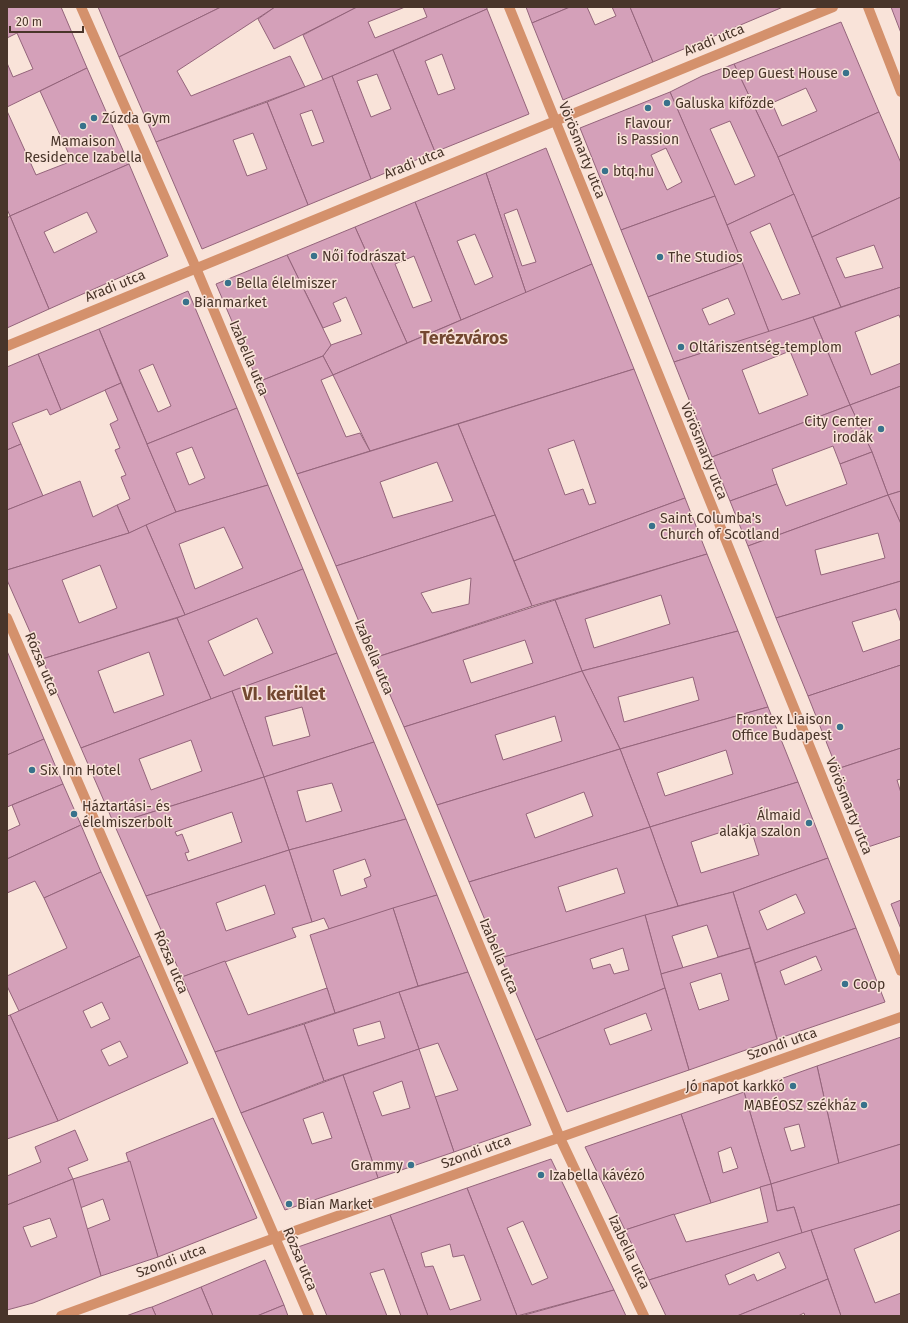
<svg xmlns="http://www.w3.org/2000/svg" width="908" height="1323" viewBox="0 0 908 1323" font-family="'Fira Sans',sans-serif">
<rect width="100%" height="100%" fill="#f9e3d9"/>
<g fill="#d4a0b9" stroke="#94647b" fill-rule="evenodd">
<path d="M7 7H61L87 68 7 107V63L13 77 33 69 17 33 7 38Z"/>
<path d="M98 7H221L119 57Z"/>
<path d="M221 7H275L177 71 191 96 290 56 305 87 156 142 119 57Z"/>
<path d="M275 7H357L274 49 258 19Z"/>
<path d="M357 7H405L368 22 375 38 427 17 423 7H487V9L323 80 303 35Z"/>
<path d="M526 7H570L532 23Z"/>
<path d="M570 7H587L595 25 616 16 612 7H630L653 62 563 100 532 23Z"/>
<path d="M630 7H783L653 62Z"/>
<path d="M891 7H901V33Z"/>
<path d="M487 9 529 114 435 152 393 50ZM442 54 455 89 438 95 425 61Z"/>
<path d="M841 22 879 112 778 157 734 64ZM806 88 817 111 782 126 772 103Z"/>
<path d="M393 50 435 152 371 179 332 76ZM377 74 391 109 371 117 357 81Z"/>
<path d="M734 64 778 157 794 194 727 225 670 92 702 76ZM730 121 755 176 735 185 710 129Z"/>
<path d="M87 68 129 164 10 216 7 209V111L36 175 72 161 40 91Z"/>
<path d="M332 76 371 179 308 205 267 102ZM312 110 324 142 312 146 300 114Z"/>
<path d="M670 92 715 196 621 230 580 128ZM666 148 682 182 667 190 651 155Z"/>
<path d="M267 102 308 205 202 249 156 142ZM253 133 267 169 247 176 233 140Z"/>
<path d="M879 112 901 163V197L812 237 778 157Z"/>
<path d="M546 148 592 264 526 293 486 173ZM517 209 536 262 522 266 504 214Z"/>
<path d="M129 164 168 256 49 309 10 216ZM87 212 97 232 54 253 44 232Z"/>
<path d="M486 173 526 293 461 320 415 202ZM475 234 493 277 475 285 457 241Z"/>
<path d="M794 194 841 307 769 332 727 225ZM770 223 800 294 782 300 750 232Z"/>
<path d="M715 196 742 262 648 297 621 230Z"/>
<path d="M901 197V287L841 307 812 237ZM874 245 883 268 845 278 836 258Z"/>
<path d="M415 202 461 320 407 343 355 227ZM414 256 432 301 413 308 395 264Z"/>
<path d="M10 216 49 309 7 328V218Z"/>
<path d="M355 227 407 343 333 375 323 356 331 345 362 334 346 297 333 303 341 321 323 328 287 255Z"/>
<path d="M287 255 331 345 323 356 258 382 216 284Z"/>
<path d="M742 262 769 332 674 362 648 297ZM728 298 735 314 709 325 702 309Z"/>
<path d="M592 264 634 369 370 451 333 375Z"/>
<path d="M901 287V320L899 315 855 332 871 375 901 363V386L850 405 813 317Z"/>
<path d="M188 291 237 408 147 444 99 329ZM153 364 171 406 158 412 139 370Z"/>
<path d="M813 317 850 405 712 457 674 362ZM790 351 808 395 759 414 742 370Z"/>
<path d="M99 329 121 383 61 410 38 354Z"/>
<path d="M38 354 61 410 50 415 47 409 12 423 21 444 7 450V367Z"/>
<path d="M323 356 333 375 321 380 346 437 360 433 370 451 297 474 258 382Z"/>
<path d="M634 369 685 498 514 561 458 424ZM574 440 596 503 589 505 583 489 565 495 548 449Z"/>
<path d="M121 383 176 512 129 533 117 505 130 499 121 477 126 475 115 450 120 448 110 424 118 420 105 390Z"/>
<path d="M901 386V491L888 495 872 452 850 405Z"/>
<path d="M850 405 872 452 840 464 833 446 772 469 777 484 730 501 712 457Z"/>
<path d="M237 408 268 485 176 512 147 444ZM192 447 205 478 189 485 176 453Z"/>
<path d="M458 424 495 515 336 566 297 474ZM437 462 453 501 393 518 380 482Z"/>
<path d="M21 444 43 496 7 510V450Z"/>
<path d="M872 452 888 495 748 546 730 501 777 484 786 506 847 484 840 464Z"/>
<path d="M80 481 93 517 117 505 129 533 7 570V510Z"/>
<path d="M268 485 303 569 185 615 146 525 176 512ZM224 527 243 568 195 589 179 544Z"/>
<path d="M901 491V524L888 495Z"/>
<path d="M888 495 901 524V581L776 618 748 546ZM878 533 885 558 821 575 815 550Z"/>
<path d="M685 498 707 554 532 606 514 561Z"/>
<path d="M495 515 532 606 374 658 336 566ZM471 578 469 604 432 613 421 593Z"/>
<path d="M146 525 185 615 42 659 7 580V570L129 533ZM100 565 117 608 79 623 62 580Z"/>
<path d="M707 554 738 631 582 671 555 600ZM661 595 670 624 594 648 585 619Z"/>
<path d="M303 569 337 653 211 699 177 618ZM257 618 273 653 224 676 208 641Z"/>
<path d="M901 581V623L896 609 852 622 863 652 901 639V665L808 696 776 618Z"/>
<path d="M555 600 582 671 404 727 374 658ZM525 640 533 663 471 683 463 660Z"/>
<path d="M177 618 211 699 81 748 42 659ZM149 652 164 695 114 713 98 671Z"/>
<path d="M738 631 768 707 620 749 582 671ZM693 677 699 700 624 722 618 697Z"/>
<path d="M7 651 44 739 7 755Z"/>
<path d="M337 653 374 742 264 777 232 691ZM302 707 310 736 273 746 265 717Z"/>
<path d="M901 665V748L837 769 808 696Z"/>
<path d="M582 671 620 749 437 805 404 727ZM555 716 562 741 503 760 495 735Z"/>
<path d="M232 691 264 777 114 824 81 748ZM191 740 202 771 151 790 139 759Z"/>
<path d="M768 707 798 782 650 827 620 749ZM726 750 733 774 665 796 657 773Z"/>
<path d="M44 739 63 784 7 807V755Z"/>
<path d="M374 742 406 819 289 850 264 777ZM332 783 342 811 306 822 297 791Z"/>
<path d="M901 748V779L897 780 901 793V836L868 847 837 769Z"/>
<path d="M620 749 650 827 469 882 437 805ZM584 792 593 816 535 838 526 814Z"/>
<path d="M264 777 289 850 146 896 114 824ZM232 812 242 842 188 861 185 853 189 852 182 834 177 836 175 832Z"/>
<path d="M798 782 828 858 733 892 678 906 650 827ZM749 823 759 855 701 873 691 842Z"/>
<path d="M63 784 81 825 7 859V831L20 825 12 805Z"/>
<path d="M406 819 437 895 329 929 324 918 312 922 289 850ZM365 859 371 876 364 879 367 887 341 896 333 870Z"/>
<path d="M81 825 101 872 44 898 35 881 7 893V859Z"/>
<path d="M650 827 678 906 501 958 469 882ZM617 868 625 893 566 912 558 887Z"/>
<path d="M289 850 312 922 292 928 296 937 182 977 146 896ZM265 885 275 914 226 931 216 903Z"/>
<path d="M828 858 856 928 755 963 733 892ZM796 894 805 913 767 930 759 911Z"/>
<path d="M101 872 140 956 19 1011 7 986V976L67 948 44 898Z"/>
<path d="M733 892 750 948 718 957 707 925 672 936 683 968 661 974 645 915Z"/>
<path d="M437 895 468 972 418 986 393 908Z"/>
<path d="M901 900V929L891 904Z"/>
<path d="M393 908 418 986 335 1013 310 935Z"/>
<path d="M645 915 665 988 536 1040 501 958ZM623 948 629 970 614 974 610 964 593 969 590 959Z"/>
<path d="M856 928 885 1002 777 1039 755 963ZM816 956 822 970 785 985 780 971Z"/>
<path d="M750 948 777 1039 689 1070 661 974ZM721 973 729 1000 699 1010 690 983Z"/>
<path d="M140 956 188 1063 58 1121 10 1015ZM102 1002 110 1019 91 1028 83 1011ZM120 1041 128 1057 109 1066 101 1050Z"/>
<path d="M225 961 248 1015 327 988 335 1013 215 1052 182 977Z"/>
<path d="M468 972 531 1125 454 1152 435 1097 458 1090 438 1043 419 1049 399 992Z"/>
<path d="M665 988 689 1070 567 1112 536 1040ZM646 1013 652 1030 610 1045 604 1029Z"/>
<path d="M399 992 419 1049 324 1081 304 1024ZM380 1021 385 1038 358 1046 353 1029Z"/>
<path d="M10 1015 58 1121 7 1139V1016Z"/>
<path d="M304 1024 324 1081 241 1113 215 1052Z"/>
<path d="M901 1037V1144L839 1164 817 1066Z"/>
<path d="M419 1049 454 1152 378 1178 343 1075ZM402 1081 410 1108 382 1116 373 1092Z"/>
<path d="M817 1066 839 1164 771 1184 744 1092ZM799 1124 805 1147 791 1151 784 1128Z"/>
<path d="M343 1075 378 1178 285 1210 241 1113ZM323 1112 332 1138 312 1144 303 1119Z"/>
<path d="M744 1092 771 1184 711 1203 681 1114ZM731 1147 738 1168 723 1173 718 1152Z"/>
<path d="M681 1114 711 1203 625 1230 585 1147Z"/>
<path d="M213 1118 257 1218 158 1257 126 1153Z"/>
<path d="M75 1130 88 1160 68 1168 73 1179 7 1205V1176L41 1162 35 1147Z"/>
<path d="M901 1144V1204L802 1233 794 1207 777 1211 771 1184Z"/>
<path d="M551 1159 614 1290 517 1316 467 1188ZM523 1221 548 1278 532 1285 507 1228Z"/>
<path d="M130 1161 158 1257 101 1276 87 1229 110 1220 103 1199 80 1208 73 1179Z"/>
<path d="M73 1179 101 1276 33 1303 7 1310V1205ZM50 1218 57 1237 31 1247 23 1227Z"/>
<path d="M771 1184 777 1211 794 1207 802 1233 649 1280 625 1230 674 1214 686 1242 768 1222 760 1187Z"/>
<path d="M467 1188 517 1316H428L390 1215ZM450 1244 453 1257 464 1255 481 1300 450 1310 433 1266 425 1267 421 1253Z"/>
<path d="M901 1204V1230L854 1249 875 1303 901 1293V1316H841L811 1230Z"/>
<path d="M390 1215 428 1316H401L384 1269 370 1273 387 1316H327L298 1247Z"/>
<path d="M811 1230 828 1279 737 1316H666L649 1280ZM779 1252 786 1268 757 1281 754 1274 729 1285 725 1275Z"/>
<path d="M265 1260 284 1305 257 1316H213L201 1287Z"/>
<path d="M828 1279 841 1316H805L804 1313 798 1316H737Z"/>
<path d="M201 1287 213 1316H156L152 1307Z"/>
<path d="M614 1290 626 1316H521Z"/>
<path d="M284 1305 288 1316H257Z"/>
<path d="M152 1307 156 1316H126L148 1308Z"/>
</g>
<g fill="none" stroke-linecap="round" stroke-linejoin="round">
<g stroke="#d4916c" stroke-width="10">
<path d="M509 7 901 971"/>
<path d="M868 7 901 92"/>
<path d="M7 346 833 7"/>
<path d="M7 618 309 1316"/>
<path d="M61 1316 275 1238 901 1017"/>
</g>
<path stroke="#d4916c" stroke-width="10" d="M81 7 196 268 560 1138 644 1316"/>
</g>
<g fill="#38728b" stroke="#f9e3d9" stroke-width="1.5">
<circle cx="846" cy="73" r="4"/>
<circle cx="667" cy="103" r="4"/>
<circle cx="648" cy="108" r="4"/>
<circle cx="94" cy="118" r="4"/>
<circle cx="83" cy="126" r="4"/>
<circle cx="605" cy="171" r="4"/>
<circle cx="314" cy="256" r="4"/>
<circle cx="660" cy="257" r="4"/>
<circle cx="228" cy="283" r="4"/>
<circle cx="186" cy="302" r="4"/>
<circle cx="681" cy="347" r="4"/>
<circle cx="881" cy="429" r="4"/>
<circle cx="652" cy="526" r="4"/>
<circle cx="840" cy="727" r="4"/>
<circle cx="32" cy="770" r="4"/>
<circle cx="74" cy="814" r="4"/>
<circle cx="809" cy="823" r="4"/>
<circle cx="845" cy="984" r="4"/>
<circle cx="793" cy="1086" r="4"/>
<circle cx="864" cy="1105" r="4"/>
<circle cx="411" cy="1165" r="4"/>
<circle cx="541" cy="1175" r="4"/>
<circle cx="289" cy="1204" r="4"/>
</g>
<g text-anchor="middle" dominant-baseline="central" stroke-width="3" stroke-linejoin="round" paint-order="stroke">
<g font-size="14" fill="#49352a" stroke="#f9e3d9">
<text transform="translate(714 40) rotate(-22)">Aradi utca</text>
<text transform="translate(582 150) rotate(68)">Vörösmarty utca</text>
<text transform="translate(414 163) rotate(-22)">Aradi utca</text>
<text transform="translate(115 286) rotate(-22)">Aradi utca</text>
<text transform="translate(249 358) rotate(67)">Izabella utca</text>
<text transform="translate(704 451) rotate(68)">Vörösmarty utca</text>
<text transform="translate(374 657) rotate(67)">Izabella utca</text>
<text transform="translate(42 664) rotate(67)">Rózsa utca</text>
<text transform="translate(849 806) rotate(68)">Vörösmarty utca</text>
<text transform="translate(499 956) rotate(67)">Izabella utca</text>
<text transform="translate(171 962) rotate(67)">Rózsa utca</text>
<text transform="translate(782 1044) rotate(-19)">Szondi utca</text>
<text transform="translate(476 1152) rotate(-20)">Szondi utca</text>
<text transform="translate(629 1252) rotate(65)">Izabella utca</text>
<text transform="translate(300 1259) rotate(67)">Rózsa utca</text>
<text transform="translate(171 1261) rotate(-20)">Szondi utca</text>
</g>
<g font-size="14" fill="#49352a" stroke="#f9e3d9" text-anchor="start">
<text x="838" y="73" text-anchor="end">Deep Guest House</text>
<text x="675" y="103">Galuska kifőzde</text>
<text x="102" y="118">Zúzda Gym</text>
<text x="648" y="123" text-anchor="middle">Flavour<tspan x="648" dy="16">is Passion</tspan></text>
<text x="83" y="141" text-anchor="middle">Mamaison<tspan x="83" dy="16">Residence Izabella</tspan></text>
<text x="613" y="171">btq.hu</text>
<text x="322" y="256">Női fodrászat</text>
<text x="668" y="257">The Studios</text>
<text x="236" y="283">Bella élelmiszer</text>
<text x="194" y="302">Bianmarket</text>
<text x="689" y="347">Oltáriszentség-templom</text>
<text x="873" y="421" text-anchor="end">City Center<tspan x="873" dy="16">irodák</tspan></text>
<text x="660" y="518">Saint Columba's<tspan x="660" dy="16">Church of Scotland</tspan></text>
<text x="832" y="719" text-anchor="end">Frontex Liaison<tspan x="832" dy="16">Office Budapest</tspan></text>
<text x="40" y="770">Six Inn Hotel</text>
<text x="82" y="806">Háztartási- és<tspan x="82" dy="16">élelmiszerbolt</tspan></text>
<text x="801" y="815" text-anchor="end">Álmaid<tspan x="801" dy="16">alakja szalon</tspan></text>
<text x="853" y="984">Coop</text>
<text x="785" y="1086" text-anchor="end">Jó napot karkkó</text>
<text x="856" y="1105" text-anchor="end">MABÉOSZ székház</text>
<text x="403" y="1165" text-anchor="end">Grammy</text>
<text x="549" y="1175">Izabella kávézó</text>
<text x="297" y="1204">Bian Market</text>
</g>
<g font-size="18" font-weight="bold" fill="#734831" stroke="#f9e3d9">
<text x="464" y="338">Terézváros</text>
<text x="284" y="694">VI. kerület</text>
</g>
</g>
<rect width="908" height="1323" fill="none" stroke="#49352a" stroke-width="16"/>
<path d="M10 26v6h73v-6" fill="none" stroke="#49352a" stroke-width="2"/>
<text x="16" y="26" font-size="12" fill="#49352a" stroke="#f9e3d9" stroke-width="3" paint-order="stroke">20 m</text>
</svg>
